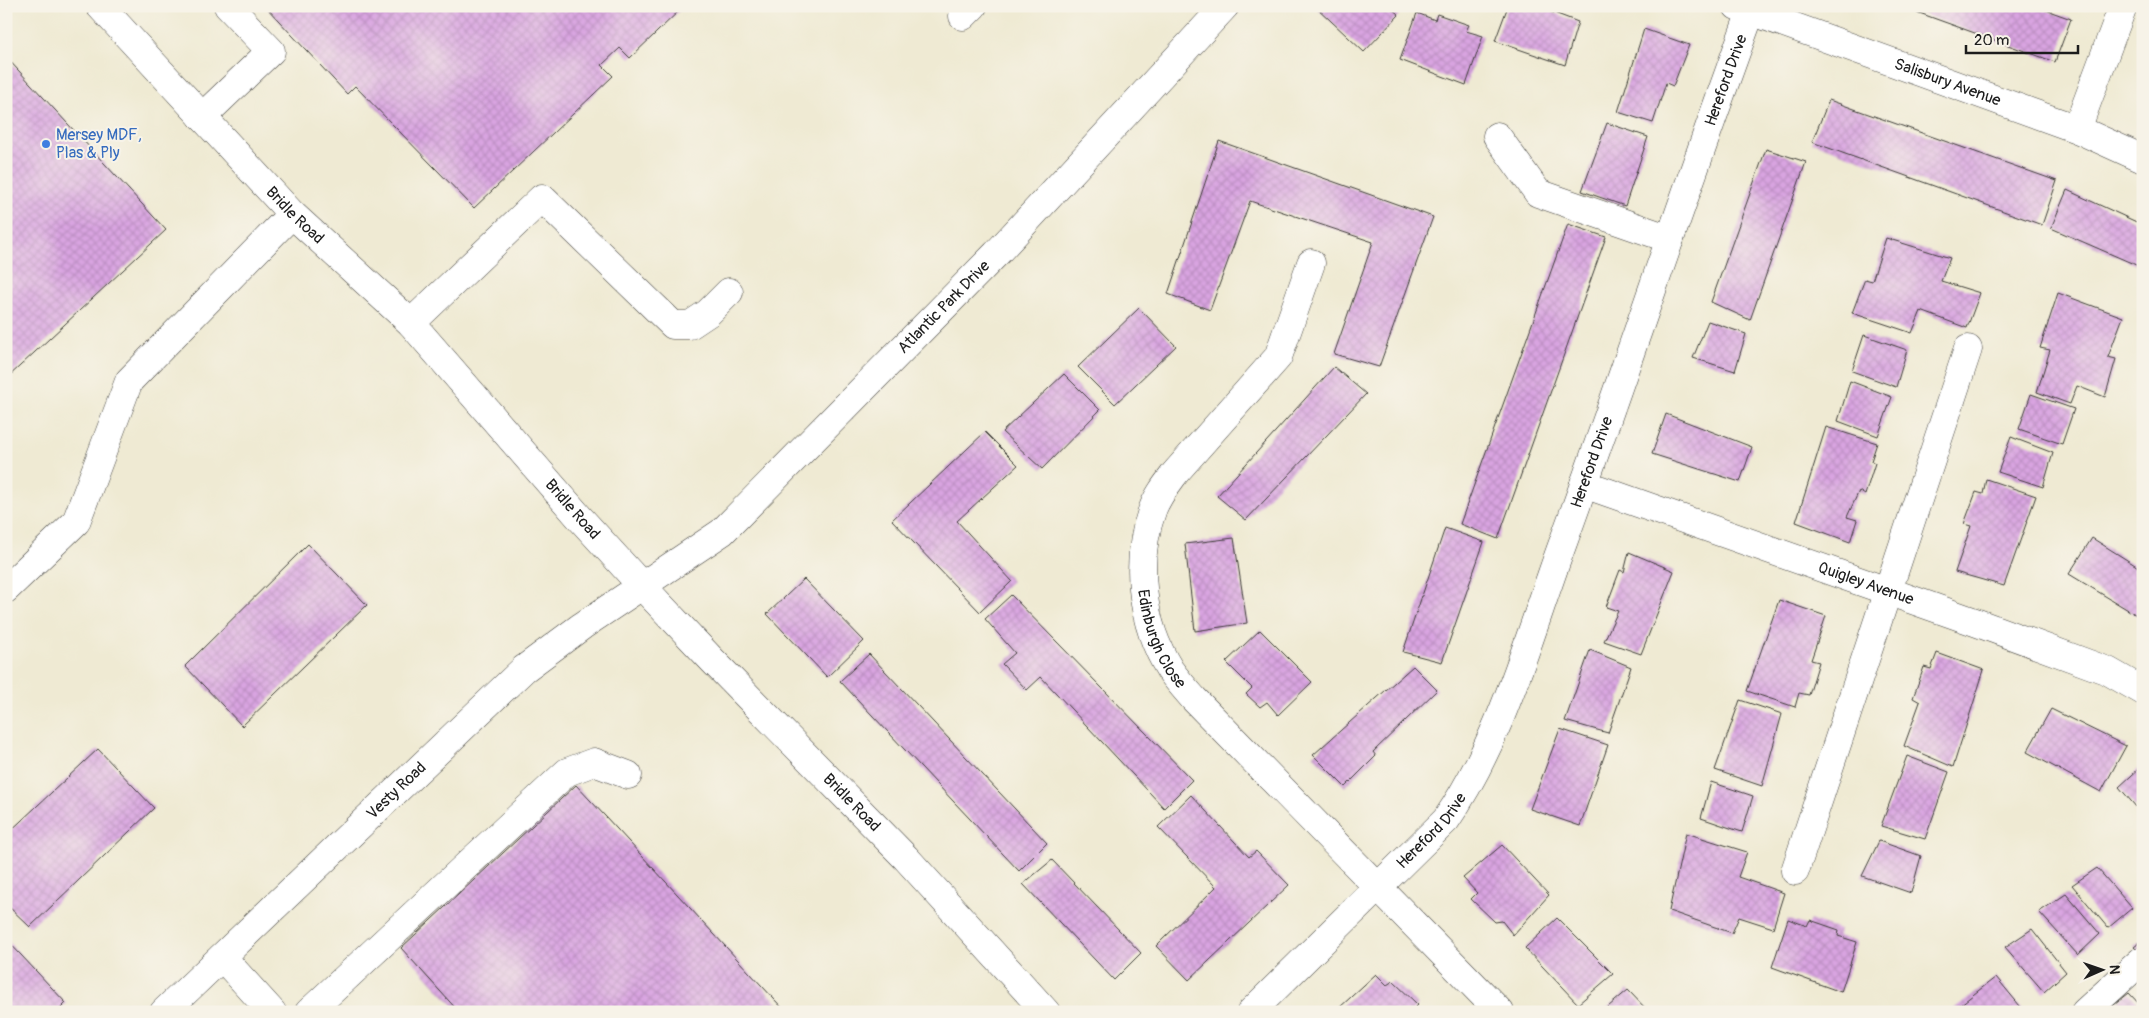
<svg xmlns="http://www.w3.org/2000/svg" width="2149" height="1018" viewBox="0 0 2149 1018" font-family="Pangolin,sans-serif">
<defs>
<pattern id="building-cross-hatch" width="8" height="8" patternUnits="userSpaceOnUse" patternTransform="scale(1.25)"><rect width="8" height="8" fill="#d9a4e1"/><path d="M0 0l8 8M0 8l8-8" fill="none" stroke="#ba8dc0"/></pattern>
</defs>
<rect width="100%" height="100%" fill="#f7f3e8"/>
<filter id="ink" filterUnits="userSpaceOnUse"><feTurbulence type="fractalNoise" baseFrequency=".02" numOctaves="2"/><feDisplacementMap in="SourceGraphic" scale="10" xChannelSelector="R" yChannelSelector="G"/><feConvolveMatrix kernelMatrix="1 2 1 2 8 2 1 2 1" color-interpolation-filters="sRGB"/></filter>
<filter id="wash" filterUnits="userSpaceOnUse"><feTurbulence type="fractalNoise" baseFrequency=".0096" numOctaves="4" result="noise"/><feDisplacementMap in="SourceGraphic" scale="20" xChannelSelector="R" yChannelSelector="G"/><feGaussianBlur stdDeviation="1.12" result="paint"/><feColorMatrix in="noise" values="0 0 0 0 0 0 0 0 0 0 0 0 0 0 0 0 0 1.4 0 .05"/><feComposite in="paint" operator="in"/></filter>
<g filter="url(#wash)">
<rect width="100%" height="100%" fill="#efead3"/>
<g id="blocks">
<g fill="url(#building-cross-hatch)">
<path d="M265 6H684L630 58 620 48 602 65 613 76 474 208 355 86 347 94Z"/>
<path d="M1315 6H1389L1399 15 1364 52Z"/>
<path d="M1508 6H1536L1578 22 1565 65 1495 41Z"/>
<path d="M1900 6H2035L2071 19 2055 62Z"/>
<path d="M1417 13 1435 20 1437 14 1469 25 1466 31 1483 36 1466 85 1400 60Z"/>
<path d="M1644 29 1689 45 1673 86 1666 83 1653 123 1618 112Z"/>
<path d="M6 57 166 230 6 379Z"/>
<path d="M1829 100 2057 181 2042 225 1812 142Z"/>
<path d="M1607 123 1648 137 1625 206 1582 191Z"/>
<path d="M1219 141 1433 217 1379 367 1334 354 1373 242 1250 201 1210 310 1168 294Z"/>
<path d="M1766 149 1806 162 1750 320 1711 302Z"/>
<path d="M2067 190 2143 225V268L2051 228Z"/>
<path d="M1568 224 1606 237 1498 539 1460 524Z"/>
<path d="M1886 238 1950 258 1941 281 1980 293 1967 328 1921 311 1912 333 1852 313 1865 279 1872 281Z"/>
<path d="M2058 293 2123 317 2108 357 2116 359 2105 397 2077 386 2070 404 2037 392 2050 350 2040 348Z"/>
<path d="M1139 308 1176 346 1115 404 1078 367Z"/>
<path d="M1708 321 1746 334 1735 371 1693 358Z"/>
<path d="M1864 335 1907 350 1896 387 1852 371Z"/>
<path d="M1334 367 1366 394 1246 520 1217 496Z"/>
<path d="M1064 374 1100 410 1042 469 1002 432Z"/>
<path d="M1850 381 1892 397 1878 436 1838 421Z"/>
<path d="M2031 394 2074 409 2062 444 2019 429Z"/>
<path d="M1666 414 1752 447 1740 482 1652 454Z"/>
<path d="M1826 427 1877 443 1871 461 1875 463 1865 495 1859 491 1847 517 1857 520 1850 542 1796 522Z"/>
<path d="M985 432 1018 465 957 521 1012 581 980 612 892 520Z"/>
<path d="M2011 437 2053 453 2043 487 1998 472Z"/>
<path d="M1986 479 2036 496 2004 586 1955 572 1971 526 1964 524 1976 492 1983 494Z"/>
<path d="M1445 528 1484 542 1442 662 1403 652Z"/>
<path d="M1234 538 1247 623 1195 631 1185 544Z"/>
<path d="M2092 538 2143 570V619L2069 574Z"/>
<path d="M308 544 367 605 242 726 185 666Z"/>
<path d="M1629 552 1674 571 1641 654 1604 641 1618 611 1606 607 1620 570 1624 572Z"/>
<path d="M804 579 864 641 827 677 767 614Z"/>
<path d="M1011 595 1192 780 1164 808 1041 677 1027 690 1002 664 1015 653 985 619Z"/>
<path d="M1779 600 1826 616 1811 660 1819 662 1809 695 1799 693 1795 707 1747 691Z"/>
<path d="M1260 630 1312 682 1278 715 1267 702 1260 707 1246 694 1252 688 1226 662Z"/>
<path d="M1590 650 1631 667 1608 733 1565 721Z"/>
<path d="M1937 653 1984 670 1953 767 1904 746 1920 702 1913 698 1924 667 1931 669Z"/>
<path d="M869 654 1047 843 1019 871 840 681Z"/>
<path d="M1413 666 1437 690 1373 752 1376 756 1345 787 1313 755Z"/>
<path d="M1740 700 1782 714 1762 786 1715 770Z"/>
<path d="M2051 709 2126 746 2101 792 2027 752Z"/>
<path d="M1560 729 1608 745 1580 826 1530 809Z"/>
<path d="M98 749 154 808 30 927 6 904V835Z"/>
<path d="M1907 756 1949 772 1925 839 1881 826Z"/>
<path d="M2143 765V815L2119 787Z"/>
<path d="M1711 782 1753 796 1742 832 1701 818Z"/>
<path d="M576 785 605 816 786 1012H459L401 948Z"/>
<path d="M1191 795 1249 857 1256 851 1289 885 1189 980 1156 946 1216 887 1158 827Z"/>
<path d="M1686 833 1747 852 1738 877 1784 893 1773 928 1739 917 1732 933 1669 911Z"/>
<path d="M1879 841 1921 856 1911 893 1862 876Z"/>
<path d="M1502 845 1549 895 1513 935 1502 921 1495 922 1471 899 1477 893 1463 878Z"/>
<path d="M1052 860 1141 953 1114 980 1023 884Z"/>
<path d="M2097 868 2132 908 2108 928 2072 885Z"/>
<path d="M2066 894 2100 934 2078 955 2039 912Z"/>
<path d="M1557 918 1613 974 1578 1004 1525 948Z"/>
<path d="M1788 919 1807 926 1810 920 1839 930 1838 936 1857 942 1841 992 1772 967Z"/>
<path d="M2032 929 2066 972 2044 992 2005 947Z"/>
<path d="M6 939 66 1003 57 1012H6Z"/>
<path d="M2143 939V956L2134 946Z"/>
<path d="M1376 974 1387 985 1393 981 1418 1005 1411 1012H1342L1339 1008Z"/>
<path d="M1996 977 2025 1012H1951Z"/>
<path d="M1628 990 1649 1012H1602Z"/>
<path d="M2129 993 2143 1008V1012H2105Z"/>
</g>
</g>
</g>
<g filter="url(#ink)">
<use href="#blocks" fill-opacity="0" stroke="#3c3b37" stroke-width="1"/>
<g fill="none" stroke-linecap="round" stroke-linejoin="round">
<g stroke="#3c3b37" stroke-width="29">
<g id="minor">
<path id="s1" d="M100 6 292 214 411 323 579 517 642 586 713 661 906 858 1046 1012"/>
<path id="s2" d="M1737 6 2077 129 2143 159"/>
<path d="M963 16 973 6"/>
<path d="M202 117 271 51 228 6"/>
<path d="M2077 129 2123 6"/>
<path d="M1497 136 1538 193 1670 239"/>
<path id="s3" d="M1311 263 1278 357 1176 472C1167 484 1157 496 1152 511 1134 562 1141 624 1170 670 1177 680 1186 690 1194 699L1500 1012"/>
<path d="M411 323 542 198 673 325H690L708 313 729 292"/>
<path id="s4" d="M1584 484 1975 622 2108 671 2143 691"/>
<path d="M6 589 76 522 129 381 292 214"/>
<path d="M1795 871 1968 349"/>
<path d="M222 957 272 1012"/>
<path id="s5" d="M164 1012 524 669 582 626 722 532 996 254 1225 6"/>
<path d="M309 1012 567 772 594 762 628 775"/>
<path id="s6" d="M1251 1012 1446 820C1501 740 1527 642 1560 551 1626 370 1686 187 1753 6"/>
<path d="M2085 1012 2141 961"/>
</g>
</g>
<use href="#minor" stroke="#fff" stroke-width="28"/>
</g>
</g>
<circle fill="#3f7fe0" stroke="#f7f3e8" stroke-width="2" cx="46" cy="144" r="5"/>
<g text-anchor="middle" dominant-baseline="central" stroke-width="4" stroke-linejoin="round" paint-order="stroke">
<g font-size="16" fill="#1c1c1c" stroke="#f7f3e8">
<text stroke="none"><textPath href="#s6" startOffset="1066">Hereford Drive</textPath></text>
<text stroke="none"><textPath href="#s2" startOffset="224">Salisbury Avenue</textPath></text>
<text stroke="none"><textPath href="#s1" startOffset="286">Bridle Road</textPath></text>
<text stroke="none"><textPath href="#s5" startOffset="1054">Atlantic Park Drive</textPath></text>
<text stroke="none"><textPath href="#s6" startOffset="661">Hereford Drive</textPath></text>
<text stroke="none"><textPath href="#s1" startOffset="691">Bridle Road</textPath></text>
<text stroke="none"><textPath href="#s4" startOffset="299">Quigley Avenue</textPath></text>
<text stroke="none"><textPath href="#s3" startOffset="432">Edinburgh Close</textPath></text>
<text stroke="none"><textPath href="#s5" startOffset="321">Vesty Road</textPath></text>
<text stroke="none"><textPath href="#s1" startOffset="1096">Bridle Road</textPath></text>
<text stroke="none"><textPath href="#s6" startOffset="256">Hereford Drive</textPath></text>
</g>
<g font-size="16" fill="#366cbe" stroke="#f7f3e8" text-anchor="start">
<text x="56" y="135">Mersey MDF,<tspan x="56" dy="18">Plas &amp; Ply</tspan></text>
</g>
</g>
<rect width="2149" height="1018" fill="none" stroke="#f7f3e8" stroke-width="25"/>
<g transform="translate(2102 970) rotate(88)" stroke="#f7f3e8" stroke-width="4" paint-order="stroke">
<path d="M0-4L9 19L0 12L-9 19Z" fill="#1c1c1c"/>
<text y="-8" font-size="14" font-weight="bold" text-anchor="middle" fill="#1c1c1c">N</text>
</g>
<path d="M1966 45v8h112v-8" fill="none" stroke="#1c1c1c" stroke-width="2.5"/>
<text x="1974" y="45" font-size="15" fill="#1c1c1c" stroke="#f7f3e8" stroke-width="4" paint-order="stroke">20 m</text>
</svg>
